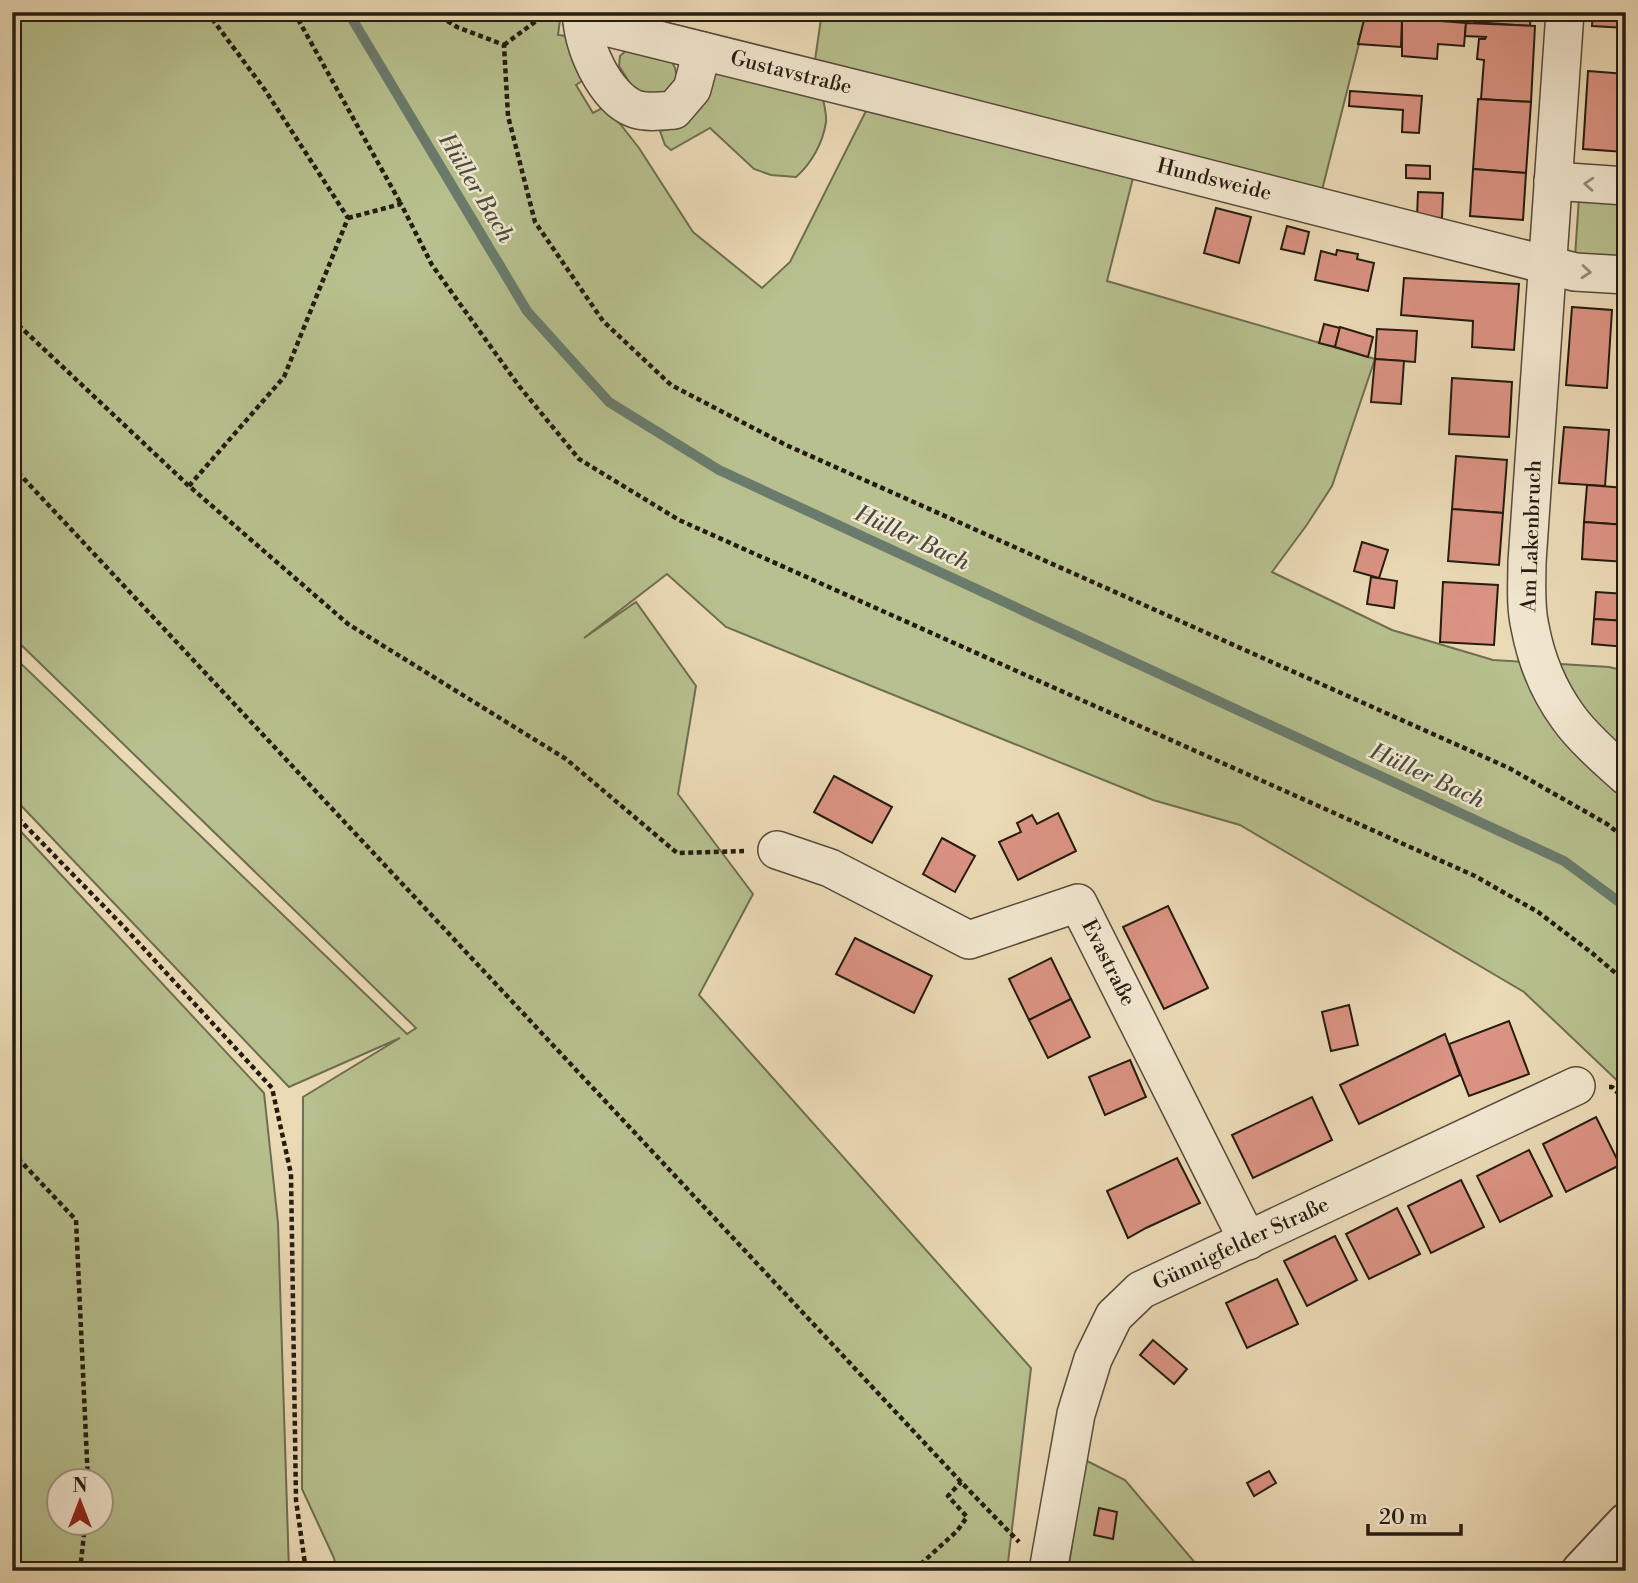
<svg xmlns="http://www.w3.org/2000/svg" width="1638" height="1583" viewBox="0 0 1638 1583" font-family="'Libre Bodoni',serif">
<rect width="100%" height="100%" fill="#ebdab6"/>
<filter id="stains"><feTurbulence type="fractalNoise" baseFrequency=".00286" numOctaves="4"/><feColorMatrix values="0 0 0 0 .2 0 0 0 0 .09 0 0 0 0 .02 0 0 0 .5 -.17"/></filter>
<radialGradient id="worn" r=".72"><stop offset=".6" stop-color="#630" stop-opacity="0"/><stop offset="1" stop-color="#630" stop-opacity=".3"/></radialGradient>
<g fill="#b7c08e" stroke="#6e6e50" stroke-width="2" fill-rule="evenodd">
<path d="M12 12H561L558 35 566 36 569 46 588 77 576 85 593 113 606 106 639 148 693 232 762 288 790 262 869 105 1134 174 1107 281 1375 359 1332 486 1306 526 1272 572 1392 630 1493 660 1609 667 1626 671V1089L1524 992 1240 825 1153 800 726 627 667 574 584 638 636 602 696 686 678 794 753 894 699 995 1031 1368 1007 1571H337L334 1558 302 1489 303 1097 400 1038 289 1087 12 796V655L407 1034 416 1028 12 636Z"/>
<path d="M611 12H625L815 60 822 12H1367L1321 194Z"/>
<path d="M629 48C652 53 680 51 676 83L667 96 635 91 619 66 620 56Z"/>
<path d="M717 72 822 93C823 102 827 113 826 122 823 143 811 164 796 177L771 175 754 169 710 128 671 150 665 145 660 131C681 128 696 117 704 97 708 88 710 79 717 72Z"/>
<path d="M1579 197 1626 201V262L1575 257Z"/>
<path d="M12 822 264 1093 278 1223 289 1571H12ZM60 1482H102V1524H60Z"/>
<path d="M1085 1460 1125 1480 1202 1571H1068Z"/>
</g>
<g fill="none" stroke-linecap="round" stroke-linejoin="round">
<path stroke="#6a7b6d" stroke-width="10" d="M348 12 527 311 609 402 719 470 1564 861 1626 907"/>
</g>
<g fill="#db9383" stroke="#251c11" stroke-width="2">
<path d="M1475 12H1531L1530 26 1474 22Z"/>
<path d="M1593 12H1626V28L1592 26Z"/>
<path d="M1365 16 1402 18 1401 47 1358 44Z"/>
<path d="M1402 18 1466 23 1464 46 1438 44 1437 59 1402 56Z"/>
<path d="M1466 23 1535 26 1531 102 1481 99 1484 60 1477 59 1479 39H1485L1486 37 1465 36Z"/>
<path d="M1588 71 1626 74V127L1624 152 1583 149Z"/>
<path d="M1350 91 1422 96 1419 133 1402 132 1403 110 1349 106Z"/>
<path d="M1478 99 1531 102 1526 173 1473 169Z"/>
<path d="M1406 165 1430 166V179L1406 178Z"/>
<path d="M1473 169 1526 173 1523 220 1470 216Z"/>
<path d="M1418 192 1443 193 1442 218 1417 217Z"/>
<path d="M1216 208 1251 217 1239 263 1204 253Z"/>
<path d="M1287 226 1309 232 1304 254 1281 249Z"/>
<path d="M1337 250 1358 254 1357 259 1374 263 1368 291 1315 280 1321 251 1336 255Z"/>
<path d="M1404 278 1519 284 1514 350 1472 347 1473 321 1401 315Z"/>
<path d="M1572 307 1612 310 1607 388 1566 385Z"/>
<path d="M1324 324 1340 328 1335 347 1319 343Z"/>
<path d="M1340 327 1373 337 1368 357 1335 347Z"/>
<path d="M1377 329 1417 331 1415 362 1375 359Z"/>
<path d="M1375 359 1404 361 1401 404 1371 402Z"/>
<path d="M1452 378 1512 382 1509 437 1449 434Z"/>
<path d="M1564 427 1609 430 1605 486 1559 483Z"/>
<path d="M1456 456 1507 460 1503 513 1452 509Z"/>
<path d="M1587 485 1626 488V525L1584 522Z"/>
<path d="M1452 509 1503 513 1499 565 1448 561Z"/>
<path d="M1584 522 1626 525V562L1582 559Z"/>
<path d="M1362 542 1388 550 1379 578 1354 571Z"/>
<path d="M1371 577 1397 581 1394 608 1367 604Z"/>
<path d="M1443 582 1498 585 1494 645 1440 642Z"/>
<path d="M1596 592 1626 594V621L1594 619Z"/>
<path d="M1594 619 1626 621V647L1592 644Z"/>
<path d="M834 776 892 807 872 843 814 812Z"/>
<path d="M1058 813 1076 851 1018 880 999 842 1021 832 1017 823 1032 815 1037 824Z"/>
<path d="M942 838 975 856 955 892 923 874Z"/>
<path d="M1168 906 1208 988 1164 1009 1123 927Z"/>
<path d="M855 938 932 976 914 1013 836 974Z"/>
<path d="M1051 958 1071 999 1029 1020 1009 979Z"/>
<path d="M1071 999 1090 1037 1048 1058 1029 1020Z"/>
<path d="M1349 1005 1358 1045 1331 1051 1322 1012Z"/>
<path d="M1509 1021 1529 1074 1469 1096 1449 1044Z"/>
<path d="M1445 1034 1460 1075 1359 1124 1340 1085Z"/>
<path d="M1130 1060 1146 1097 1105 1115 1089 1077Z"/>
<path d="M1312 1097 1332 1140 1253 1178 1232 1135Z"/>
<path d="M1596 1117 1620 1165 1566 1192 1543 1144Z"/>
<path d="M1529 1150 1552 1196 1500 1222 1477 1176Z"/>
<path d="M1177 1158 1200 1203 1146 1228 1128 1238 1107 1191Z"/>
<path d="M1461 1180 1484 1227 1431 1253 1408 1206Z"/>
<path d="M1397 1208 1420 1254 1369 1279 1346 1234Z"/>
<path d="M1335 1236 1357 1280 1307 1306 1284 1261Z"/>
<path d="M1277 1279 1298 1324 1247 1348 1226 1303Z"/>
<path d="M1153 1340 1187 1369 1174 1384 1140 1355Z"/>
<path d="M1269 1471 1276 1483 1254 1496 1247 1483Z"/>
<path d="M1099 1508 1117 1512 1113 1539 1094 1535Z"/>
</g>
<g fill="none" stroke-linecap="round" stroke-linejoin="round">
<g stroke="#564c3a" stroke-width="40">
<g id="minor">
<path d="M582 12C580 43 605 98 635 109 647 113 662 111 674 110L692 89 702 51"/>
<path d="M1565 12 1527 562C1527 583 1525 606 1530 627 1536 659 1549 691 1568 717 1582 737 1607 759 1626 776"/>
<path d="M582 21 880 95 1575 272 1626 275"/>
<path d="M1553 181 1626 186"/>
<path d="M777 850 830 868 969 940 1078 903 1248 1241"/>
<path d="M1048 1571 1076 1414 1093 1359 1114 1316 1141 1290 1576 1086"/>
</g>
</g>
<g stroke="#564c3a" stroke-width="42">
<path id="tertiary" d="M1581 1571 1626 1523"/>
</g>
<g stroke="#251c11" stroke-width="4.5" stroke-dasharray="5 3.5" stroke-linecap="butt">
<path d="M207 12 265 90 348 218"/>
<path d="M294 12 401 204"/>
<path d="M433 12 457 27 504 45 508 116 535 222 603 321 671 385 786 445 1509 768 1607 824 1626 839"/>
<path d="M504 45 548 12"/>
<path d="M348 218 401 204 432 265 519 386 579 459 679 520 1475 876 1538 912 1592 953 1626 982"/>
<path d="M12 319 189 486 348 624 566 759 677 853 744 851"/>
<path d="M12 466 961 1482 1019 1542"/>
<path d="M189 486 284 377 348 218"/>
<path d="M12 812 125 928 272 1088 291 1174 296 1500 306 1571"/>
<path d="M1609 1087H1612L1626 1101"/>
<path d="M12 1152 76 1220 88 1482"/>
<path d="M80 1571 85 1524"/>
<path d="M931 1571 923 1562 957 1531 967 1517 948 1496 961 1482"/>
<path d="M970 1571 974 1568 977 1571"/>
</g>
<use href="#minor" stroke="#f2e7d0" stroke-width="37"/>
<use href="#tertiary" stroke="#f2e7d0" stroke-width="38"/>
</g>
<defs><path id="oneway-chevron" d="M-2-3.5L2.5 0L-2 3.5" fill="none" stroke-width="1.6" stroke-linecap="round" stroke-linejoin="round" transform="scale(1.75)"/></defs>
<g stroke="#968c7a">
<use href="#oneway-chevron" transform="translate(1589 184) rotate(-176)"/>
<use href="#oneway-chevron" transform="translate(1586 272) rotate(5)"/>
</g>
<g text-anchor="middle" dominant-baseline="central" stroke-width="5" stroke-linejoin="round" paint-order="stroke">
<g font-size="21" fill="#251c11" stroke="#f2e7d0">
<text transform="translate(791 73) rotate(14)">Gustavstraße</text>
<text transform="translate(1214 180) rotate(14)">Hundsweide</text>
<text transform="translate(1532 536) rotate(-88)">Am Lakenbruch</text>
<text transform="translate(1108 963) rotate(63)">Evastraße</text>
<text transform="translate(1241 1244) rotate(-25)">Günnigfelder Straße</text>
</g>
<g font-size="23" font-style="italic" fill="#484c3f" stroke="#f2e7d0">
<text transform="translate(476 188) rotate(59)">Hüller Bach</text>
<text transform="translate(912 538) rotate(25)">Hüller Bach</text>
<text transform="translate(1427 776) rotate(25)">Hüller Bach</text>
</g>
</g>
<rect width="1638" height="1583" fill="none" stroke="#ebdab6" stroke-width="42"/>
<rect x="14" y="14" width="1610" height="1555" fill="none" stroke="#251c11" stroke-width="3.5"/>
<rect x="21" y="21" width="1596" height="1541" fill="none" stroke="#251c11" stroke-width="2"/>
<g transform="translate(80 1502)"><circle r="33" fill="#f2e7d0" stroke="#a09684" stroke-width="2"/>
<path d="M0-5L12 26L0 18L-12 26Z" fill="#8f2418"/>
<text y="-10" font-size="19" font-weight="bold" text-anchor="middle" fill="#251c11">N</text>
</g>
<path d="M1368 1524v10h93v-10" fill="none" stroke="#251c11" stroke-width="3.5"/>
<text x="1379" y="1524" font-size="21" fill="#251c11" stroke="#f2e7d0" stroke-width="5" paint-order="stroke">20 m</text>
<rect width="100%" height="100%" filter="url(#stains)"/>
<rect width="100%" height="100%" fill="url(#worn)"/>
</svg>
